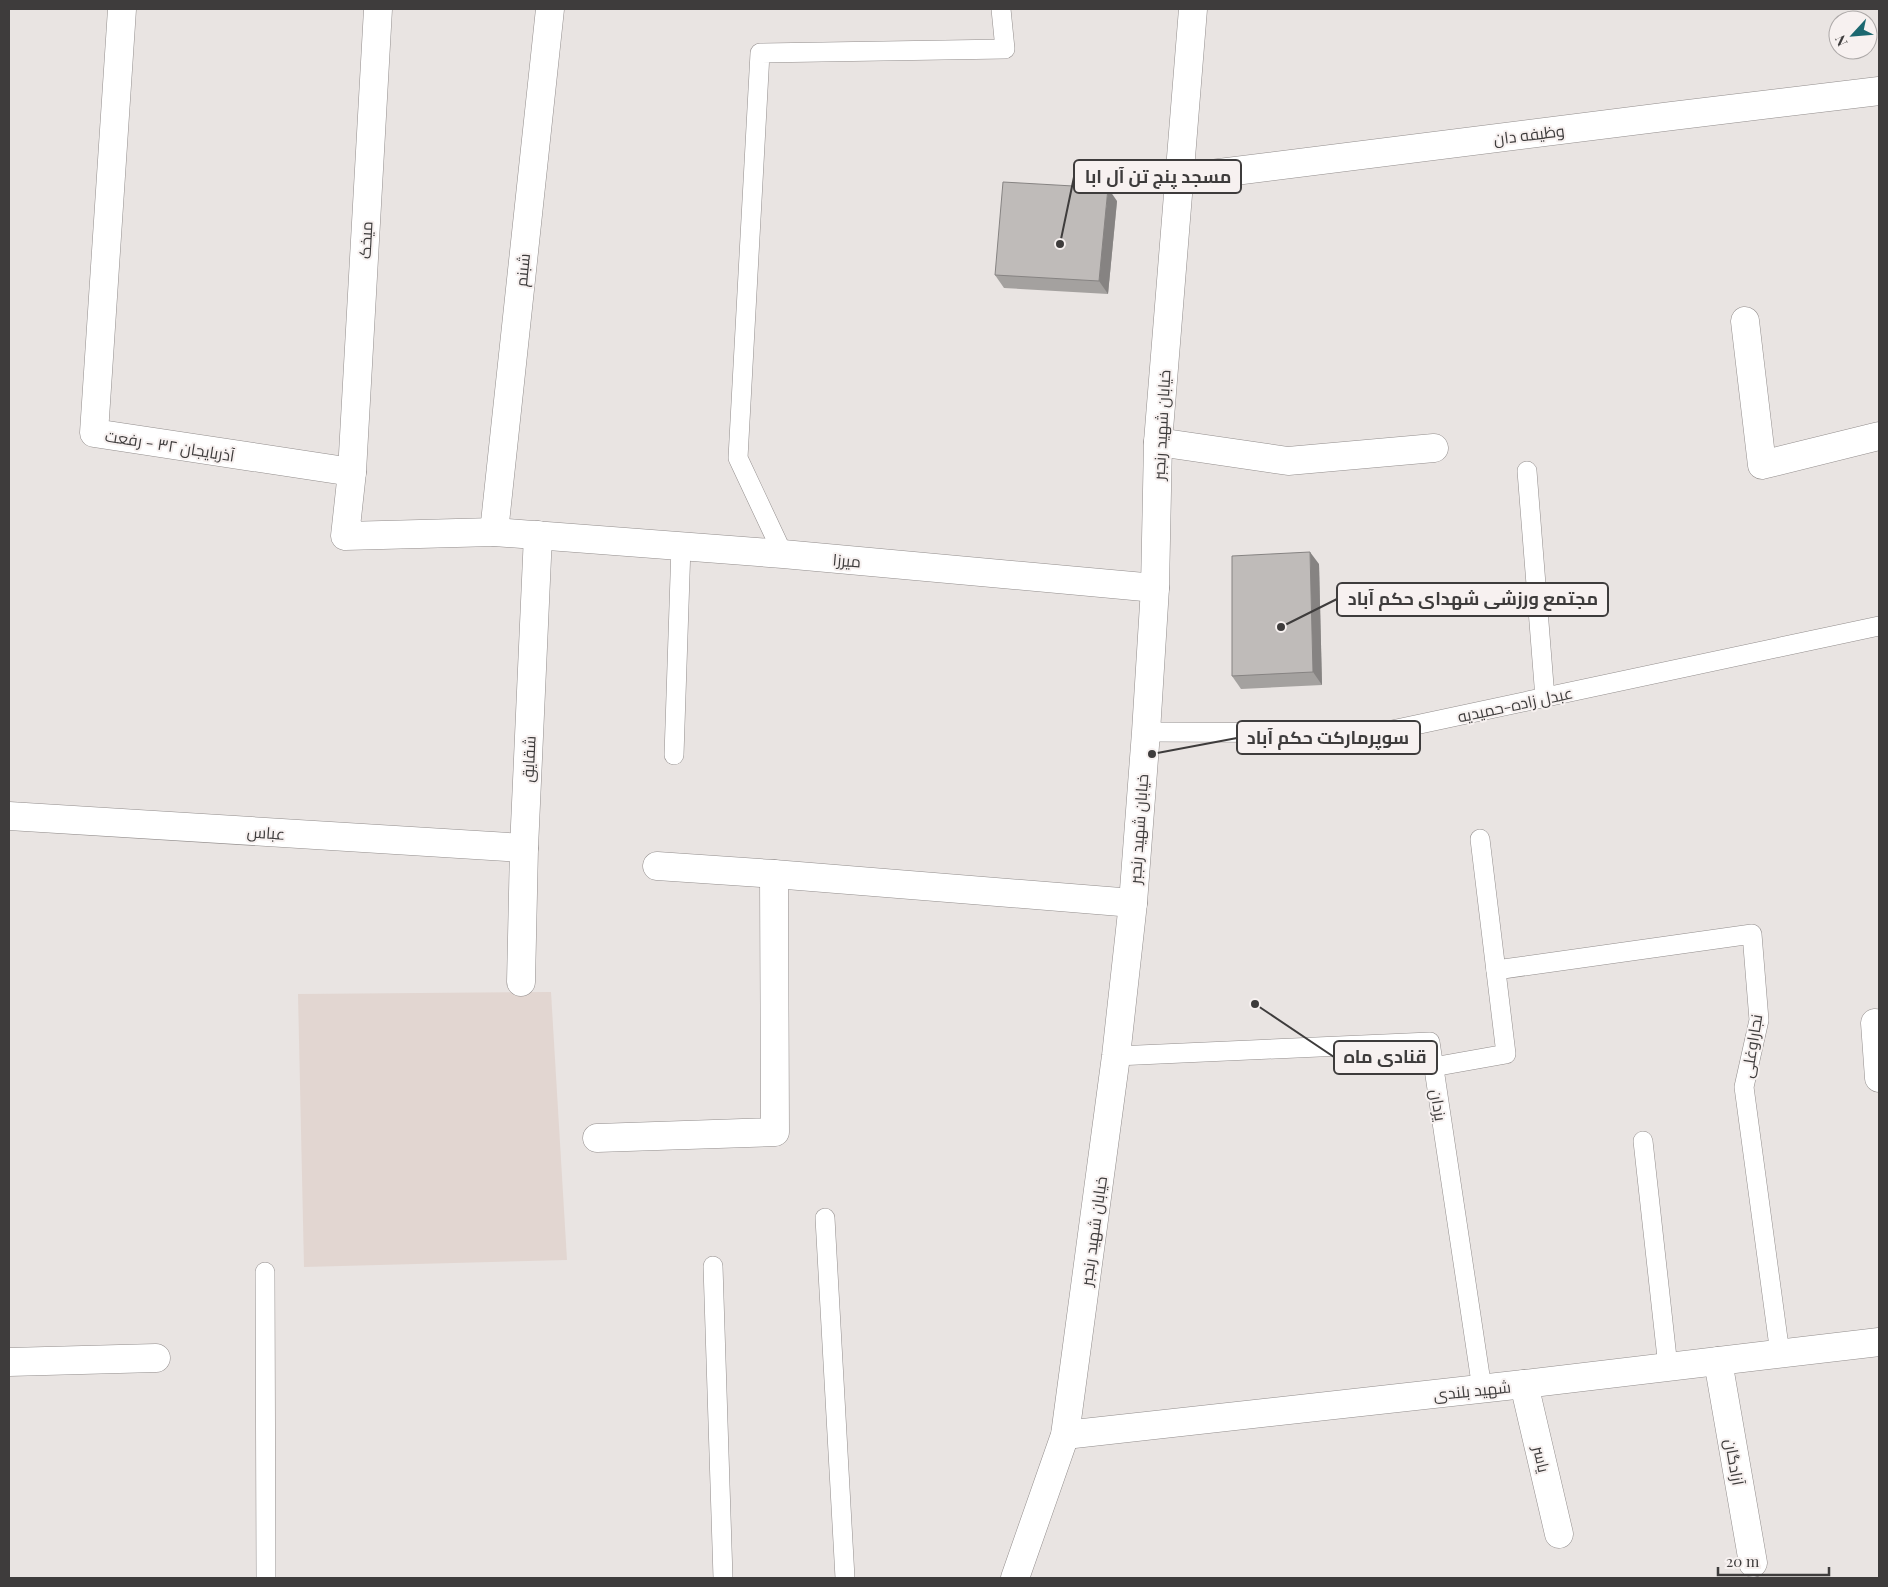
<svg xmlns="http://www.w3.org/2000/svg" width="1888" height="1587" viewBox="0 0 1888 1587" font-family="'Playfair Display',Cairo,serif">
<rect width="100%" height="100%" fill="#e9e4e2"/>
<path fill="#e2d6d1" d="M551 992 567 1260 304 1267 298 994Z"/>
<g fill="none" stroke-linecap="round" stroke-linejoin="round">
<g stroke="#928d8c" stroke-width="20">
<g id="lane">
<path d="M1527 471 1545 698"/>
<path d="M783 554 738 458 760 53 1005 49 1001 9"/>
<path d="M1146 732 1378 733 1879 626"/>
<path d="M674 755 681 546"/>
<path d="M1496 970 1752 934 1759 1020 1744 1087 1780 1354"/>
<path d="M1116 1056 1430 1042 1482 1389"/>
<path d="M1433 1067 1506 1054 1480 839"/>
<path d="M1643 1141 1668 1367"/>
<path d="M825 1218 845 1578"/>
<path d="M713 1266 723 1578"/>
<path d="M265 1272 266 1578"/>
</g>
</g>
<g stroke="#928d8c" stroke-width="29">
<g id="street">
<path d="M122 9 94 433 352 472 345 536 494 532 783 554 1155 588"/>
<path d="M1179 178 1672 116 1879 91"/>
<path d="M1745 321 1762 465 1879 436"/>
<path d="M1158 442 1288 461 1434 448"/>
<path d="M352 472 378 9"/>
<path d="M494 532 550 9"/>
<path d="M9 816 524 848"/>
<path d="M657 866 774 874 1133 903"/>
<path d="M521 982 524 848 538 535"/>
<path d="M1875 1023 1879 1078"/>
<path d="M597 1138 775 1132 774 874"/>
<path d="M1718 1361 1753 1563"/>
<path d="M9 1362 156 1358"/>
<path d="M1524 1384 1559 1534"/>
<path d="M1065 1435 1524 1384 1879 1342"/>
</g>
</g>
<g stroke="#928d8c" stroke-width="29">
<path id="secondary" d="M1015 1578 1065 1435 1116 1056 1133 903 1146 732 1155 588 1158 442 1193 9"/>
</g>
<use href="#lane" stroke="#fff" stroke-width="19"/>
<use href="#street" stroke="#fff" stroke-width="28"/>
<use href="#secondary" stroke="#fff" stroke-width="28"/>
</g>
<g fill="#a4a19f">
<path d="M1117 201 1108 294 1004 288 995 275Z"/>
<path d="M1319 564 1322 685 1241 689 1232 676Z"/>
</g>
<g fill="#868382">
<path d="M1108 188 1117 201 1108 294 1099 281Z"/>
<path d="M1310 552 1319 564 1322 685 1313 672Z"/>
</g>
<g fill="#bfbbb9" stroke="#868382">
<path d="M1003 182 1108 188 1099 281 995 275Z"/>
<path d="M1310 552 1313 672 1232 676V556Z"/>
</g>
<g text-anchor="middle" dominant-baseline="central" stroke-width="4" stroke-linejoin="round" paint-order="stroke">
<g font-size="16" fill="#3e3c3c" stroke="#f7f1f0">
<text transform="translate(1529 134) rotate(-7)">وظیفه دان</text>
<text transform="translate(365 240) rotate(-87)">میخک</text>
<text transform="translate(522 270) rotate(-84)">شبنم</text>
<text transform="translate(1161 425) rotate(-87)">خیابان شهید رنجبر</text>
<text transform="translate(170 445) rotate(9)">آذربایجان ۳۲ - رفعت</text>
<text transform="translate(847 560) rotate(5)">میرزا</text>
<text transform="translate(1515 704) rotate(-12)">عبدل زاده-حمیدیه</text>
<text transform="translate(528 759) rotate(-87)">شقایق</text>
<text transform="translate(1138 829) rotate(-86)">خیابان شهید رنجبر</text>
<text transform="translate(266 832) rotate(4)">عباس</text>
<text transform="translate(1751 1046) rotate(-81)">نجاراوغلی</text>
<text transform="translate(1439 1105) rotate(81)">یزدان</text>
<text transform="translate(1093 1231) rotate(-82)">خیابان شهید رنجبر</text>
<text transform="translate(1472 1390) rotate(-6)">شهید بلندی</text>
<text transform="translate(1542 1459) rotate(77)">یاسر</text>
<text transform="translate(1735 1462) rotate(80)">آزادگان</text>
</g>
</g>
<path fill="none" stroke="#3e3c3c" stroke-width="2" d="M1060 244L1074 177M1281 627L1337 599M1152 754L1237 738M1255 1004L1334 1057"/>
<g fill="#3e3c3c" stroke="#f7f1f0" stroke-width="2">
<circle cx="1060" cy="244" r="5"/>
<circle cx="1281" cy="627" r="5"/>
<circle cx="1152" cy="754" r="5"/>
<circle cx="1255" cy="1004" r="5"/>
</g>
<g fill="#f7f1f0" stroke="#3e3c3c" stroke-width="2">
<rect x="1074" y="160" width="167" height="33" rx="5"/>
<rect x="1337" y="583" width="271" height="33" rx="5"/>
<rect x="1237" y="721" width="183" height="33" rx="5"/>
<rect x="1334" y="1041" width="103" height="33" rx="5"/>
</g>
<g font-size="18" text-anchor="middle" font-weight="bold" fill="#3e3c3c">
<text x="1158" y="183">مسجد پنج تن آل ابا</text>
<text x="1473" y="605">مجتمع ورزشی شهدای حکم آباد</text>
<text x="1328" y="744">سوپرمارکت حکم آباد</text>
<text x="1385" y="1063">قنادی ماه</text>
</g>
<rect width="1888" height="1587" fill="none" stroke="#3e3c3c" stroke-width="20"/>
<g transform="translate(1853 35) rotate(244)"><circle r="24" fill="#f7f1f0" stroke="#ada9a8"/>
<path d="M0-4L9 19L0 12L-9 19Z" fill="#1c6870"/>
<text y="-8" font-size="14" font-weight="bold" text-anchor="middle" fill="#3e3c3c">N</text>
</g>
<path d="M1718 1567v8h111v-8" fill="none" stroke="#3e3c3c" stroke-width="2.5"/>
<text x="1726" y="1567" font-size="15" fill="#3e3c3c" stroke="#f7f1f0" stroke-width="4" paint-order="stroke">20 m</text>
</svg>
